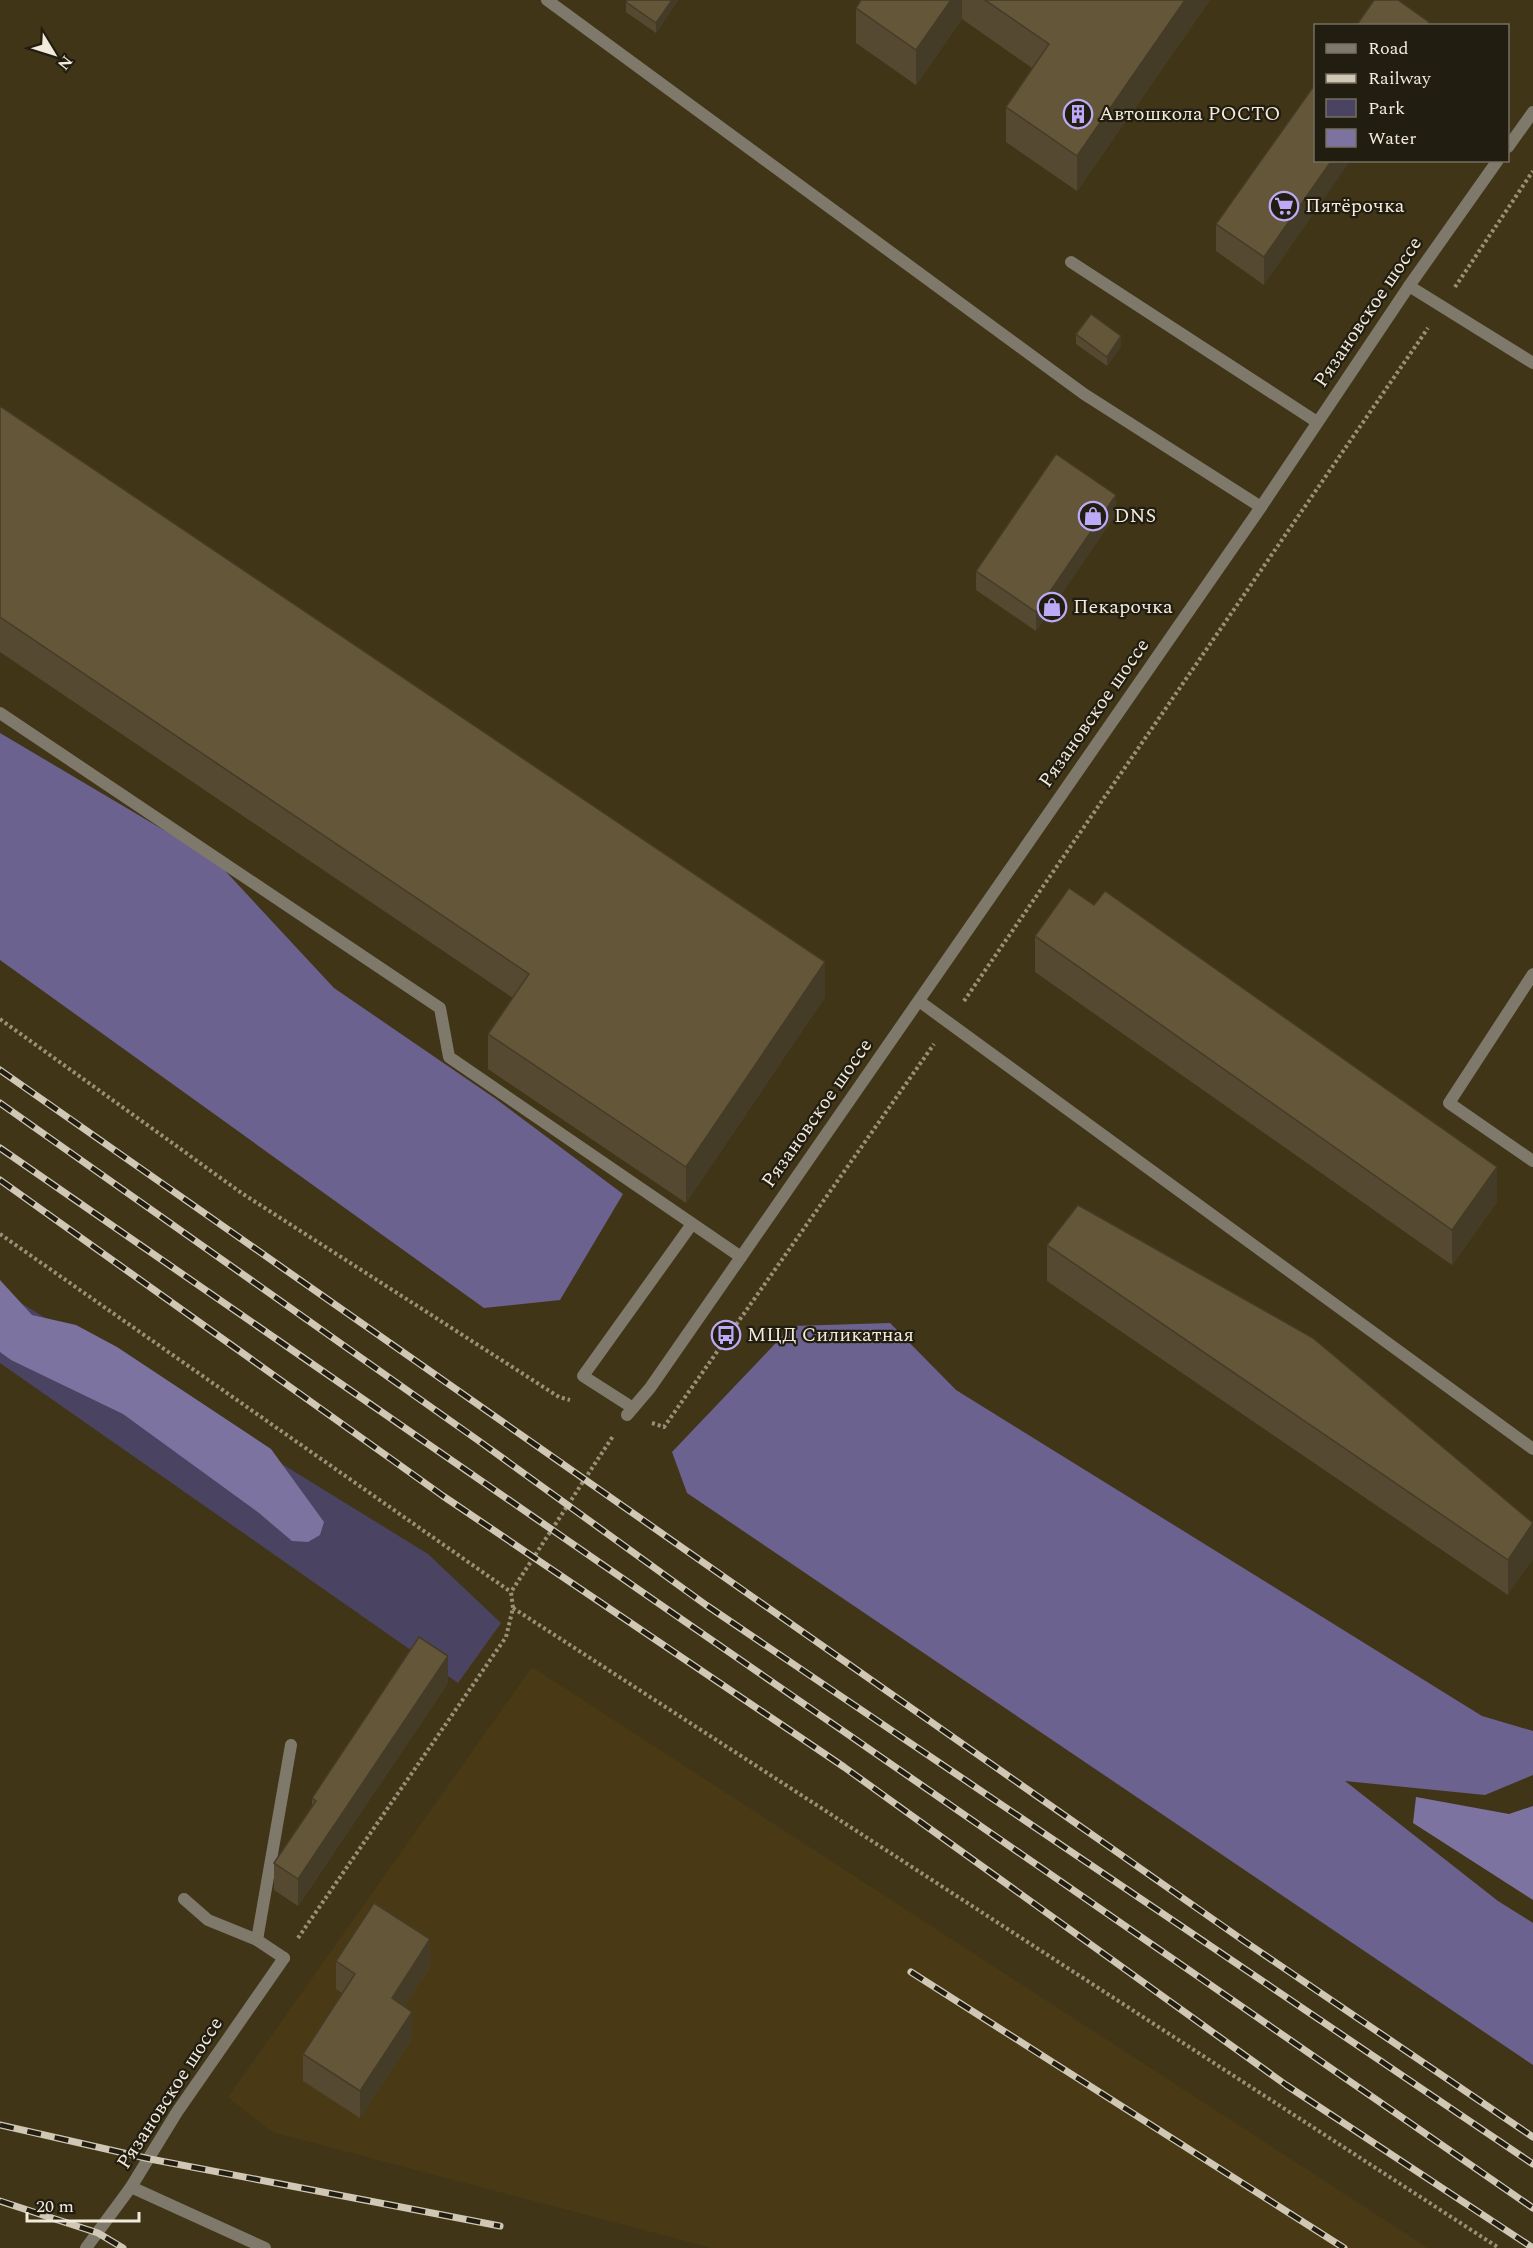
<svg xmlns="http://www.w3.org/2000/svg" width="1533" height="2248" viewBox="0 0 1533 2248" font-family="Spectral,serif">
<rect width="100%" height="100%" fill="#413518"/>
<path fill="#493a15" d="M532 1667 1428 2248H712L272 2132 228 2097Z"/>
<path fill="#4a4362" d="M0 1290 428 1554 501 1623 458 1683 0 1363Z"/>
<g fill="#6c628f">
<path d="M0 733 216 861 334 988 496 1099 623 1194 560 1300 484 1308 0 960Z"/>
<path d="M890 1323 956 1390 1482 1716 1533 1731V1775L1485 1795 1345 1781 1498 1901 1533 1923V2065L687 1493 672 1452 792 1326Z"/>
</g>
<g fill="#7d73a1">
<path d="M0 1280 32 1315 76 1325 117 1347 271 1449 324 1522 320 1535 308 1542 292 1541 259 1513 123 1414 11 1360 0 1352Z"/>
<path d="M1416 1797 1509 1814 1533 1806V1900L1413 1823Z"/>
</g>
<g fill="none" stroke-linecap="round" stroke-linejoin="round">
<g stroke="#9a9079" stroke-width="4" stroke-dasharray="3 3" stroke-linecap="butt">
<path d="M1455 287 1533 171"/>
<path d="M964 1001 1428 328"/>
<path d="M0 1019 243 1194 559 1397 570 1400"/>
<path d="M0 1234 511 1592"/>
<path d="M652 1423 664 1427 934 1044"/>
<path d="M513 1608 1499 2248"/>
<path d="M298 1938 506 1637 513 1608 511 1592 613 1436"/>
</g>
<g stroke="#7f796c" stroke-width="12">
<path d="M547 0 1084 394 1261 507"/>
<path d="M1071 262 1317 422"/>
<path d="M1409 286 1533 363"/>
<path d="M0 713 440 1008 449 1057 741 1257 650 1388 627 1415"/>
<path d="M1533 974 1449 1103 1533 1161"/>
<path d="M919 1001 1533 1449"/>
<path d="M633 1408 583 1376 692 1224"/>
<path d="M184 1899 208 1920 257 1940"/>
<path d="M284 1958 257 1940 291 1745"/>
<path d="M131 2187 265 2248"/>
</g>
<g stroke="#7f796c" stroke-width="12">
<path d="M1508 147 1533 112"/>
<path d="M741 1257 1261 507 1409 286 1498 160"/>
<path d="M86 2248 131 2187 177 2112 284 1958"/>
</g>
<g stroke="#d0c8b5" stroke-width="7">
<g id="rail">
<path d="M0 1070 1244 1941 1533 2137"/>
<path d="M0 1103 479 1441 706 1605 1533 2164"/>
<path d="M0 1148 1533 2208"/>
<path d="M0 1180 443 1496 844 1767 1286 2085 1533 2248"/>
<path d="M911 1972 1344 2248"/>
<path d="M0 2125 150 2159 500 2226"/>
<path d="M0 2201 98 2233 123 2248"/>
</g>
</g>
<use href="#rail" stroke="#221d11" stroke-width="4.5" stroke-dasharray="14" stroke-linecap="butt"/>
</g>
<g fill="#554a31">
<path d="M678 0 656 33 626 12V2Z"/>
<path d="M861 0H1210L1077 191 1006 142V107L1032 68 962 19 916 85 856 43V8Z"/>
<path d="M1316 83 1264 285 1216 251V224Z"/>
<path d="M1076 334 1121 346 1107 366 1076 344Z"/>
<path d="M0 406 825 997 686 1203 488 1069V1034L513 998 0 652Z"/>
<path d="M1116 514 1036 631 976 590V571Z"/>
<path d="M1035 936 1497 1202 1452 1265 1035 972Z"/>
<path d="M1047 1245 1533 1523 1508 1595 1047 1281Z"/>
<path d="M448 1683 298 1906 274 1890V1863L312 1806V1798Z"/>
<path d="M336 1961 430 1967 404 2006 412 2039 360 2118 303 2081V2054L342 1993 336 1989Z"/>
</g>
<g fill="#453c28">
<path d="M672 0H678V1L656 33V23Z"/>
<path d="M951 0H962V19L916 85V50Z"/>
<path d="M1185 0H1210L1077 191V156Z"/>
<path d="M1332 160H1351L1264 285V257Z"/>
<path d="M1121 336V346L1107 366V357Z"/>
<path d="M1116 495V514L1036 631V612Z"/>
<path d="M825 962V997L686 1203V1167Z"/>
<path d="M1497 1167V1202L1452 1265V1230Z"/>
<path d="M1533 1524V1559L1508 1595V1560Z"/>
<path d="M448 1656V1683L298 1906V1879Z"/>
<path d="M430 1939V1967L392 2025V1998Z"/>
<path d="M412 2012V2039L360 2118V2091Z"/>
</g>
<g fill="#635639" stroke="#453c28" stroke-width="1.5">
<path d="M627 0H672L656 23 626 2Z"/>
<path d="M861 0H951L916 50 856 8Z"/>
<path d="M985 0H1185L1077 156 1006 107 1049 44Z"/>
<path d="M1374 0H1398L1429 22 1427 26H1356Z"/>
<path d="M1316 83V160H1332L1264 257 1216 224Z"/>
<path d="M1091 314 1121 336 1107 357 1076 334Z"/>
<path d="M0 406 825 962 686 1167 488 1034 529 974 0 617Z"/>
<path d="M1056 454 1116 495 1036 612 976 571Z"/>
<path d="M1069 888 1094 905 1105 891 1497 1167 1452 1230 1035 936Z"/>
<path d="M1078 1205 1313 1338 1533 1523 1508 1560 1047 1245Z"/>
<path d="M419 1637 448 1656 298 1879 274 1863 316 1801 312 1798Z"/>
<path d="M374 1903 430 1939 392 1998 412 2012 360 2091 303 2054 355 1974 336 1961Z"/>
</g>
<defs>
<g id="building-ring" transform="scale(1.5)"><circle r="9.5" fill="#221d11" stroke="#bcaaf6" stroke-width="1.5"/><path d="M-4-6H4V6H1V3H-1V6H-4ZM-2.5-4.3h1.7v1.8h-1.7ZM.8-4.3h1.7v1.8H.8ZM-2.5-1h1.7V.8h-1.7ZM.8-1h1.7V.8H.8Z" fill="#bcaaf6"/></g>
<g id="supermarket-ring" transform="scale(1.5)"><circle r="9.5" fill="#221d11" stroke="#bcaaf6" stroke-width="1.5"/><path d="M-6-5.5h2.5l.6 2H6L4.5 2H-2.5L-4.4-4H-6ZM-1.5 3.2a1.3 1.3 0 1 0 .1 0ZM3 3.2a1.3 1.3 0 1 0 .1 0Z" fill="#bcaaf6"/></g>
<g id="shop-ring" transform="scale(1.5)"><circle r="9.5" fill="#221d11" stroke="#bcaaf6" stroke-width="1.5"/><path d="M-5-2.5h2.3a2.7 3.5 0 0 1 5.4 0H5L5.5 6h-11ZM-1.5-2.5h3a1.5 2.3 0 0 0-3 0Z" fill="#bcaaf6"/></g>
<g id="bus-ring" transform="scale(1.5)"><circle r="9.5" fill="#221d11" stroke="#bcaaf6" stroke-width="1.5"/><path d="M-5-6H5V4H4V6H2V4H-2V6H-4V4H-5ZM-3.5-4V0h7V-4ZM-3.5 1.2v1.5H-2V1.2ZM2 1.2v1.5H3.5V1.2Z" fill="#bcaaf6"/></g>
</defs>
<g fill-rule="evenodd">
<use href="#building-ring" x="1078" y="114"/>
<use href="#supermarket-ring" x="1284" y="206"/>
<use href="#shop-ring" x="1093" y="516"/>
<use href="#shop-ring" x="1052" y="607"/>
<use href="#bus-ring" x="726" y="1335"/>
</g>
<g text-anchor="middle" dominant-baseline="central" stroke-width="4.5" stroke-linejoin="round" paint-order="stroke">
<g font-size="20" fill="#f2eada" stroke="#221d11" text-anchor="start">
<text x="1099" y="114">Автошкола РОСТО</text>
<text x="1305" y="206">Пятёрочка</text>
<text x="1114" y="516">DNS</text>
<text x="1073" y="607">Пекарочка</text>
<text x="747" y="1335">МЦД Силикатная</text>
</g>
<g font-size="20" fill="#f2eada" stroke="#221d11">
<text transform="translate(1368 312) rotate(-56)">Рязановское шоссе</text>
<text transform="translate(1094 713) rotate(-55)">Рязановское шоссе</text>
<text transform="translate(817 1113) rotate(-55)">Рязановское шоссе</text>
<text transform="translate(170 2093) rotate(-57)">Рязановское шоссе</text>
</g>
</g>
<rect x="1314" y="24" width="195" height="138" fill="#221d11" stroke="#756f61" stroke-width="1.5"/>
<rect x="1326" y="44" width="30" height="9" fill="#7f796c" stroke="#756f61" stroke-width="1.5"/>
<text x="1368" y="54" font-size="18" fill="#f2eada">Road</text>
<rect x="1326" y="74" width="30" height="9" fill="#d0c8b5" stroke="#756f61" stroke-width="1.5"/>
<text x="1368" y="84" font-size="18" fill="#f2eada">Railway</text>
<rect x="1326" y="99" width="30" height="18" fill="#4a4362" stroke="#756f61" stroke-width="1.5"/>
<text x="1368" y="114" font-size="18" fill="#f2eada">Park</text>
<rect x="1326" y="129" width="30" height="18" fill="#7d73a1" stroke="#756f61" stroke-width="1.5"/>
<text x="1368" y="144" font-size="18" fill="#f2eada">Water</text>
<g transform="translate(54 54) rotate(128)" stroke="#221d11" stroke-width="4.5" paint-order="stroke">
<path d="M0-4.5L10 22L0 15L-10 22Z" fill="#f2eada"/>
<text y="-9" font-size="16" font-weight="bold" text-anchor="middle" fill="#f2eada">N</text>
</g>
<path d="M27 2212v9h112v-9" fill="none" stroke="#f2eada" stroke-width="3"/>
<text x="36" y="2212" font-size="18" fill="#f2eada" stroke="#221d11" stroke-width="4.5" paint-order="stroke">20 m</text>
</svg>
